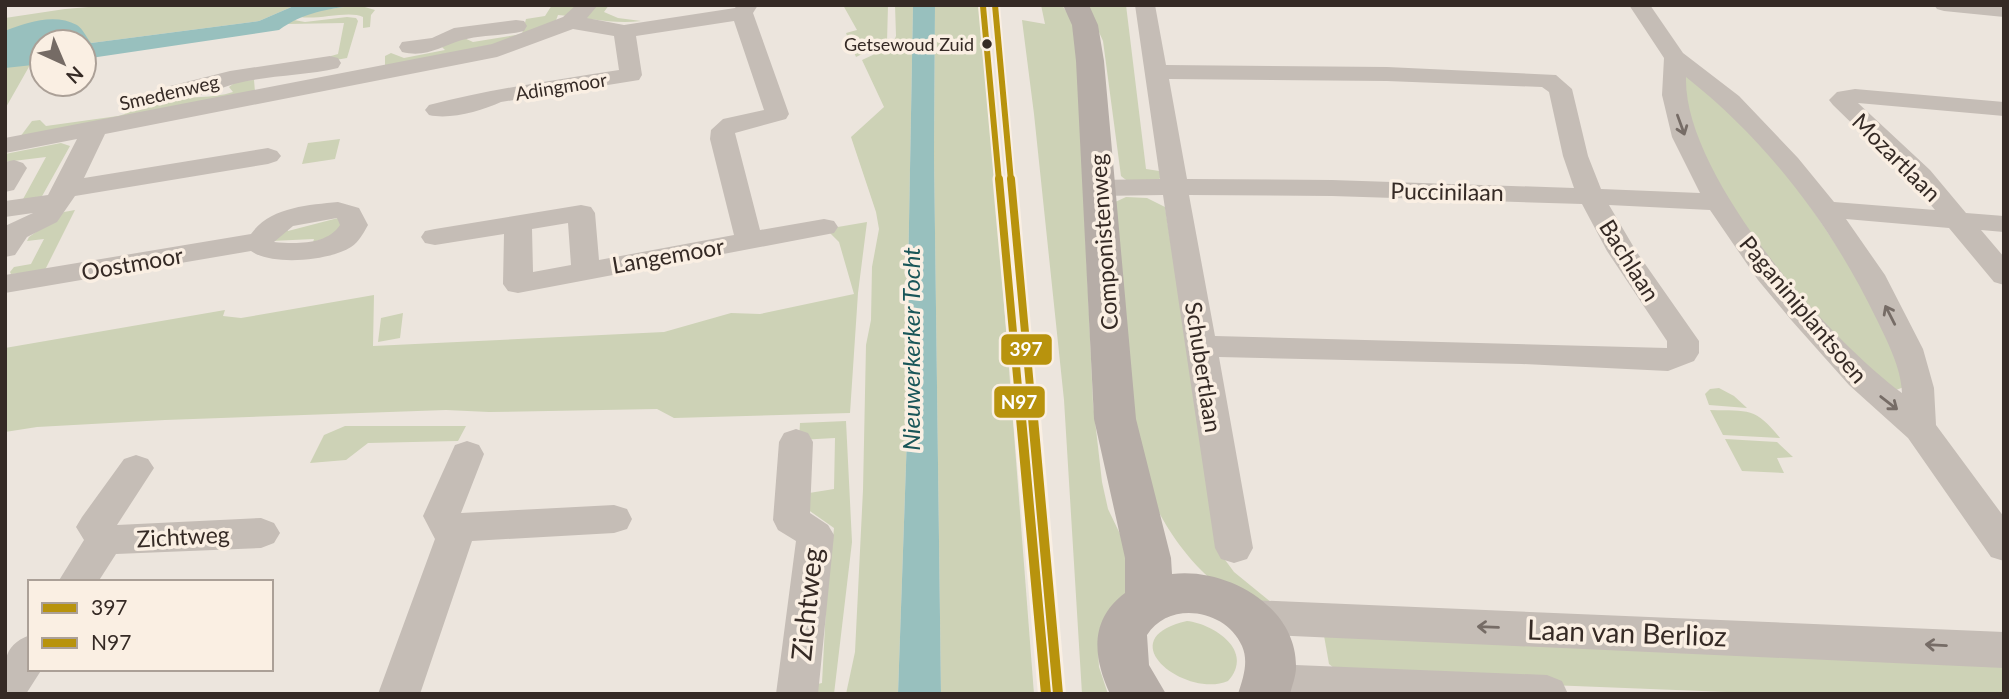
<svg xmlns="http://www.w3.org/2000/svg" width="2009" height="699" viewBox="0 0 2009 699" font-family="Lato,sans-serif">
<rect width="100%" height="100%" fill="#ece5dd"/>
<g fill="#cdd2b6">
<path d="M112 5H296L259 21 91 43 42 42V61L30 65 5 109V18L65 9Z"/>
<path d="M358 5 375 10 371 15 370 27 363 28V17C349 10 319 20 300 17L315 11Z"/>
<path d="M552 5H609L604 12 618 18 641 21C613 25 587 17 558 15L555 23 505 42 385 66V56L391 53 404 58 445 50 442 47 462 37 473 42 522 34 526 19 545 16Z"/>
<path d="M843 5H888L887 42 856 57 846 33 857 30Z"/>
<path d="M895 5H913L908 278 910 350 898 694H846L855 652 863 490 866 345 871 320 872 267 879 229 876 212 851 137 884 107 862 60 892 46 896 36Z"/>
<path d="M935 5H981L1034 694H941L934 154Z"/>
<path d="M1041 5H1062L1076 26 1093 403 1102 482 1108 509 1133 561 1135 577 1098 650 1099 667 1108 694H1082L1064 400 1034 114 1022 20 1045 24Z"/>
<path d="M1087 5H1126L1146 169 1166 172 1164 177C1145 184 1138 190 1121 176L1103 41Z"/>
<path d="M347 17 356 18 358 21 347 58 330 61 331 56 338 54 344 23 287 24 294 20 305 22Z"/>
<path d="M1682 73 1693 75 1779 159 1889 325 1904 387 1896 390 1884 388 1757 251 1697 153Z"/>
<path d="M254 80 255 92 20 137 32 121 40 120 46 126 118 116 125 114 123 109 156 97H162L169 102C190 95 212 99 233 92L229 87 237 81Z"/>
<path d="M340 139 335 159 302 164 308 143Z"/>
<path d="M61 143 70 146 41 198 22 201 46 157 5 162V154Z"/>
<path d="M1126 197 1147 198 1165 207 1220 553 1234 572 1272 603C1211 609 1151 515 1139 462 1132 437 1133 409 1131 383 1125 323 1119 263 1113 203Z"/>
<path d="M75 210 44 272 11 274 10 272 14 267 31 264 44 239 27 241 29 237 64 212Z"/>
<path d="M338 218 342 219 340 234 313 242 314 239 271 241 287 229 288 231Z"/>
<path d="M867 222 858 293 850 413 674 418 657 409 489 412 446 410 165 420 37 427 5 432V348L225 310 223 316 241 318 374 295 373 346 664 332 731 313 760 314 854 294 839 242 826 229Z"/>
<path d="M403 313 400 338 378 342 381 318Z"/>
<path d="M1719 388 1734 396 1747 408 1709 405 1705 394 1710 389Z"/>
<path d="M1710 410C1749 411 1755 407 1780 438L1723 435Z"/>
<path d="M846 421 852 542 834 694H809V686L822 683 826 607 834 528 807 509 809 493 834 489 835 438 799 440 800 423Z"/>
<path d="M345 426H466L458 441 368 443 346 460 310 463 324 435Z"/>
<path d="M1725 439 1777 442 1793 457 1777 458 1784 473 1742 471Z"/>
<path d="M1187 621C1214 624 1255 651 1228 681 1186 699 1107 639 1187 621Z"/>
<path d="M1323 630 2004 663V694H1777L1345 677 1329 664Z"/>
</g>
<g fill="#98c0be">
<path d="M296 5H358C328 9 304 12 279 30L84 59V42H42V64L5 68V31C27 22 55 13 77 25 83 29 87 38 91 43L259 21Z"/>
<path d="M913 5H935L934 154 941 694H898L910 350 908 278Z"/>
</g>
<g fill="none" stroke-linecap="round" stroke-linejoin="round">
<g fill="#c5bdb6" fill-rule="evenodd">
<path d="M576 5H598L587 18 624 25 735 8 737 5H758L753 13 789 114 786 119 735 133 760 230 824 219 834 221 838 227 834 233 518 293 508 291 503 284 504 234 435 245 425 243 421 237 425 231 435 229 581 205 591 207 595 213 599 260 734 235 710 139 711 130 723 119 764 110 734 21 636 36 642 75 639 80 501 102C481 111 450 120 429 115L425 110 429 105C491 89 555 80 619 70L614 36 573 29 497 57 105 134 84 178 268 148 277 151 281 156 277 161 268 164 75 196 57 222 27 237 15 255 5 257V226L33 213 5 217V201L48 195 77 139 5 153V138L492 44 563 17ZM568 223 571 265 533 272 532 229Z"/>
<path d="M1135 5H1155L1166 65 1387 67 1556 75 1572 89 1588 156 1601 189 1700 193 1672 137 1662 95 1664 58 1629 5H1650L1683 53 1739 96 1798 158 1834 202 1935 210 1912 182 1833 105 1829 100 1837 92 1855 89 2004 102V116L1858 103 1930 170 1966 213 2004 216V232L1981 230 2004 257V285L1994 282 1949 228 1846 219 1885 275 1923 349 1934 388 1936 425 2004 517V561L1991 557 1908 438 1849 385 1792 321 1758 280 1710 210 1609 205 1636 251 1699 341V353L1694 361 1668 371 1522 364 1219 357 1253 548 1247 559 1234 563 1221 559 1215 548 1163 195 1099 196 1090 194 1086 188 1090 182 1099 180 1160 179ZM1686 77C1767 141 1831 225 1876 318 1887 341 1901 367 1902 393 1827 338 1683 174 1686 77ZM1169 79 1387 81 1542 87 1549 92 1563 156 1574 188 1332 180 1187 179ZM1189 195 1332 196 1582 204 1607 251 1667 341V348L1215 336Z"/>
<path d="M1934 5H2004V17L1944 11 1937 9Z"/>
<path d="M516 20 524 21 527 26 524 31C503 36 482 35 462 40 441 46 427 58 402 52L399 47 402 42 432 38 454 28Z"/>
<path d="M330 56 338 58 341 63 338 68C304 76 268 75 234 84 214 90 191 101 170 96L166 91 170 86 230 71Z"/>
<path d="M14 160 23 163 27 168 14 190 5 192V162Z"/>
<path d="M338 202 359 208 368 225C364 232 359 242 351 247 329 261 272 266 251 251L5 293V275L251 234C270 207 308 205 338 202ZM337 218 340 225C327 245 296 244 274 242L293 226Z"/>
<path d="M796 429 808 433 813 442 810 513 828 525 834 535 818 694H776L796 541 778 530 773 520 779 442 784 433Z"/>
<path d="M467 441 479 445 484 454 461 513 614 505 627 509 632 519 627 529 614 533 472 541 420 694H378L435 539 423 516 455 445Z"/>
<path d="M136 455 148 459 154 468 117 525 261 518 274 523 280 533 274 543 261 548 116 554 98 582H58L84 540 76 527 82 517 124 459Z"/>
<path d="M1250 600 2004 632V668L1250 634 1236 629 1230 617 1236 605Z"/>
<path d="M30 635V669H42L26 694H5C5 666 0 646 30 635Z"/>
<path d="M1270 664 1547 675 1562 681 1568 694H1254L1249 683 1255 670Z"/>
</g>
<path fill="#b6ada7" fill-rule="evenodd" d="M1063 5H1089L1098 25 1104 61 1136 419 1171 558 1172 574C1226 567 1297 606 1296 667 1296 676 1292 686 1290 694H1238C1243 678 1249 662 1242 646 1226 609 1169 600 1147 635L1149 665 1166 694H1110C1093 657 1089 620 1125 593V558L1094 419 1076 61 1072 25Z"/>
<g stroke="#faefe3" stroke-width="10">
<path id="bus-1-far2" d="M995 5 1011 181"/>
</g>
<g stroke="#faefe3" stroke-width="13">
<path id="bus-1-far1" d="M1011 179 1032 409"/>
</g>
<g stroke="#faefe3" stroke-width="16">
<path id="bus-1" d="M1032 407 1058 694"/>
</g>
<g stroke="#faefe3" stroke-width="10">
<path id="bus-2-far2" d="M983 6 999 181"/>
</g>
<g stroke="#faefe3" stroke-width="13">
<path id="bus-2-far1" d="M999 179 1020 409"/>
</g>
<g stroke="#faefe3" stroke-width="16">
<path id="bus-2" d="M1020 407 1046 694"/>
</g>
<use href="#bus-1-far2" stroke="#b8930d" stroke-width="6"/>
<use href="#bus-1-far1" stroke="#b8930d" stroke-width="8"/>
<use href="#bus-1" stroke="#b8930d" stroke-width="10"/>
<use href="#bus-2-far2" stroke="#b8930d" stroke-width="6"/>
<use href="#bus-2-far1" stroke="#b8930d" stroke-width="8"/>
<use href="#bus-2" stroke="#b8930d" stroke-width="10"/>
</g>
<defs><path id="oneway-shaft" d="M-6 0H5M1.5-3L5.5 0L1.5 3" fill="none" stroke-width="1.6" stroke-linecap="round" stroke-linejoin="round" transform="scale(1.75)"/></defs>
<g stroke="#766c66">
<use href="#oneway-shaft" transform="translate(1681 125) rotate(70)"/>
<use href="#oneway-shaft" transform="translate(1890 315) rotate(-117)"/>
<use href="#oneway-shaft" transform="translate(1889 403) rotate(38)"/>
<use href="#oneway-shaft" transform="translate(1488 627) rotate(-178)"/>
<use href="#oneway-shaft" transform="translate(1936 645) rotate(-177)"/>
</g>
<circle fill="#352a25" stroke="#faefe3" stroke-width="2.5" cx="987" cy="44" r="6"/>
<g text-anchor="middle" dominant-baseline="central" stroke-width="7" stroke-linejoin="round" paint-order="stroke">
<g font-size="18" fill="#352a25" stroke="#faefe3" text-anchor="end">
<text x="974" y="44">Getsewoud Zuid</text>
</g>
<g font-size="19" fill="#352a25" stroke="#faefe3">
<text transform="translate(561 86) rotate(-9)">Adingmoor</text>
<text transform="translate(169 92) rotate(-13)">Smedenweg</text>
</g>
<g font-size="23" fill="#352a25" stroke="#faefe3">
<text transform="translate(1897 157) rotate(45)">Mozartlaan</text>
<text transform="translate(1447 191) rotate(1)">Puccinilaan</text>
<text transform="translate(1103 242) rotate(-94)">Componistenweg</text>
<text transform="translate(668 255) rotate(-10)">Langemoor</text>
<text transform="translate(1630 260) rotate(58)">Bachlaan</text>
<text transform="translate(132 263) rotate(-10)">Oostmoor</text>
<text transform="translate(1804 309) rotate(50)">Paganiniplantsoen</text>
<text transform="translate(1204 367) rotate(81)">Schubertlaan</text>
<text transform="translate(183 536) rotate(-3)">Zichtweg</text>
</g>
<g font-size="24" font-style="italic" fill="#195659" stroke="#faefe3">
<text transform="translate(910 349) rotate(-90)">Nieuwerkerker Tocht</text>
</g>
<g font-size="28" fill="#352a25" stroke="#faefe3">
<text transform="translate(806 604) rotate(-84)">Zichtweg</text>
<text transform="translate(1627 632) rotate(2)">Laan van Berlioz</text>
</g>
</g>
<g stroke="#faefe3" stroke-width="2.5">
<rect x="1000" y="333" width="53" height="33" rx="7" fill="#b8930d"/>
<rect x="993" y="385" width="53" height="34" rx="7" fill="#b8930d"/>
</g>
<g font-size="19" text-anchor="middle" font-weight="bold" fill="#fff">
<text x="1026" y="356">397</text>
<text x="1019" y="409">N97</text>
</g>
<rect width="2009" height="699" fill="none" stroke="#352a25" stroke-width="14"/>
<rect x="28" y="580" width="245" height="91" fill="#faefe3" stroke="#aba097" stroke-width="2"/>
<rect x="42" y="603" width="35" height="10" fill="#b8930d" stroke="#aba097" stroke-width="2"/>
<text x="91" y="615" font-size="21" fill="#352a25">397</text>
<rect x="42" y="638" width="35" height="10" fill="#b8930d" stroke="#aba097" stroke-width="2"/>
<text x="91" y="650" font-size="21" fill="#352a25">N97</text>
<g transform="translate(63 63) rotate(136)"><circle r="33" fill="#faefe3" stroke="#aba097" stroke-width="2"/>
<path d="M0-5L12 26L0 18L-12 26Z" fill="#756b65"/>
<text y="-10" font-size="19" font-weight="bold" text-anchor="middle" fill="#352a25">N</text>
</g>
</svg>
